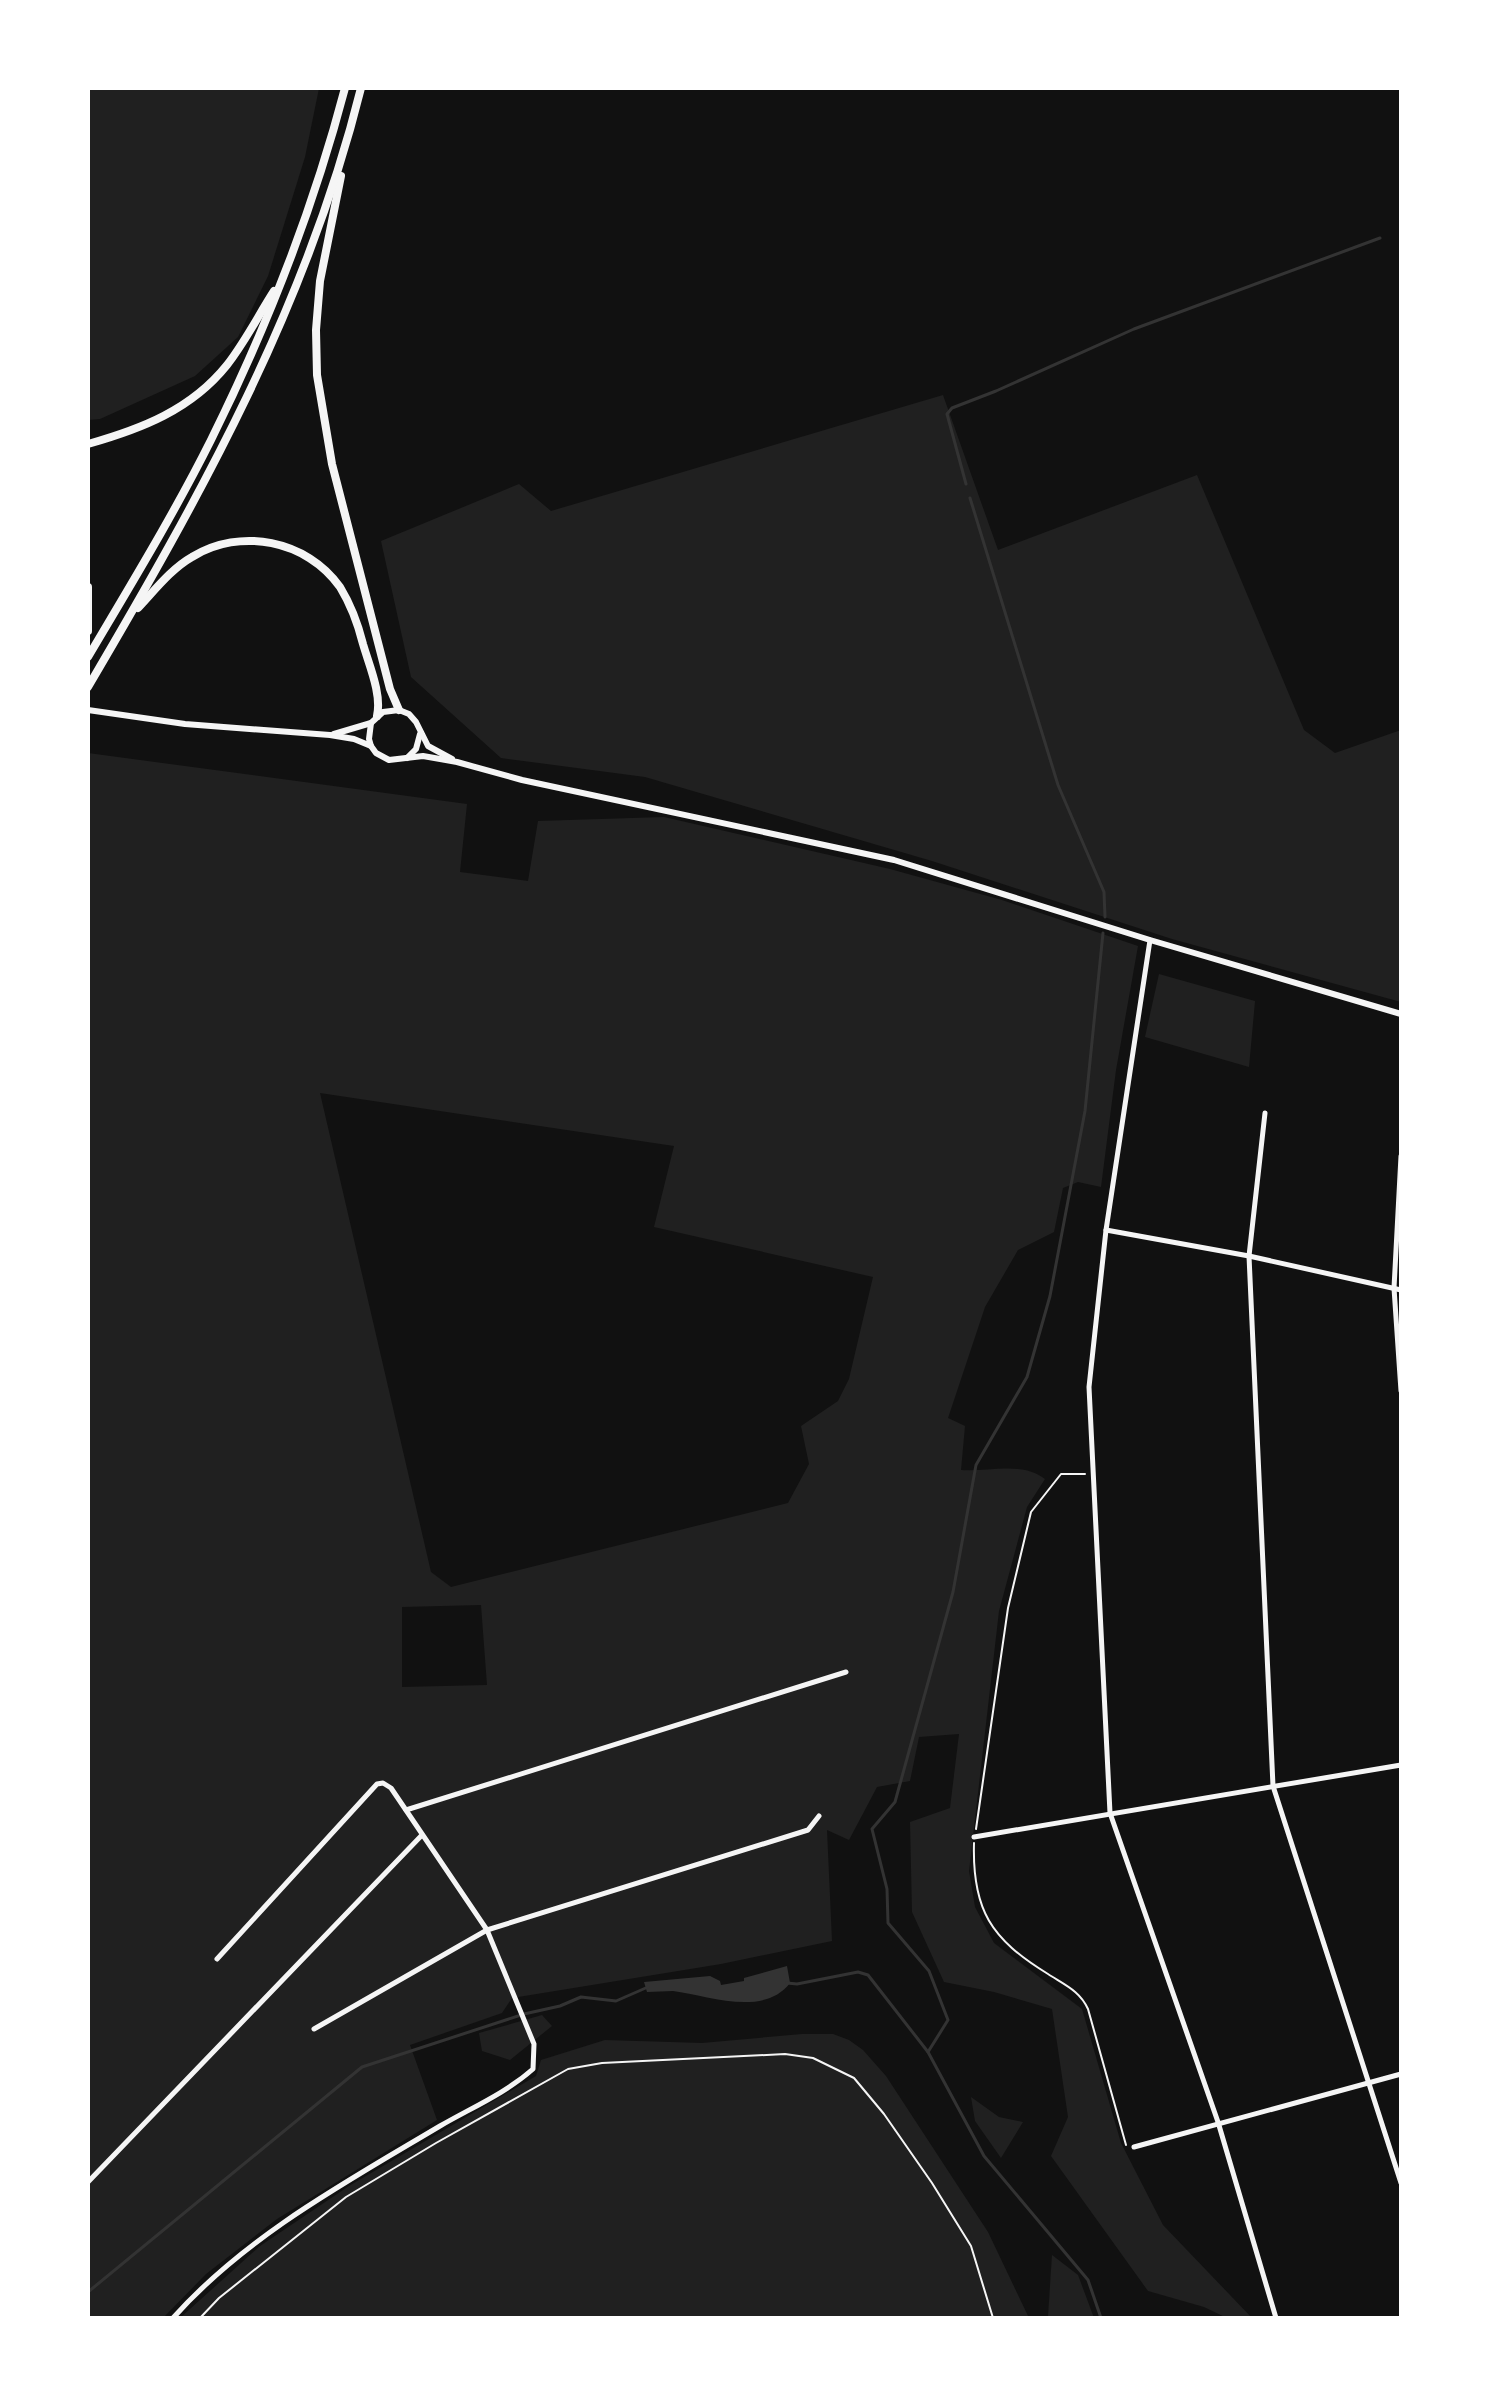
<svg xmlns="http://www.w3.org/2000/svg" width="1489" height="2406" viewBox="0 0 1489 2406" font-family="Overpass,sans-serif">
<rect width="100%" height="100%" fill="#111"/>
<g fill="#202020" fill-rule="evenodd">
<path d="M88 88H319L305 157 268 276 238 337 195 376 100 419 88 420Z"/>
<path d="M943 395 998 550 1197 475 1304 730 1335 753 1401 730V1002L1172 939 932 861 645 777 501 758 411 677 381 541 519 484 551 511Z"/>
<path d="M88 753 467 804 460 872 528 881 538 821 664 817 890 869 1002 900 1138 946 1116 1070 1101 1187 1078 1182 1063 1188 1054 1232 1018 1250 985 1307 948 1418 965 1426 961 1470C989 1472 1021 1461 1045 1479L1027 1507 999 1611 969 1871 975 1907 994 1943 1082 2009 1121 2143 1163 2225 1252 2318H1227L1204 2307 1148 2291 1051 2156 1068 2117 1052 2009 994 1992 944 1982 912 1912 910 1822 950 1808 959 1734 919 1737 910 1781 877 1787 849 1840 827 1830 832 1941 721 1964 512 1998 502 2013 410 2045 437 2120 277 2219 206 2274 163 2318H88ZM320 1093 674 1146 654 1227 873 1277 849 1379 838 1401 801 1426 809 1464 788 1503 451 1587 431 1572ZM481 1605 487 1685 402 1687V1607Z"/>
<path d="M1159 974 1255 1001 1249 1067 1145 1037Z"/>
<path d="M542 2015 552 2026 510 2060 482 2051 479 2033Z"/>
<path d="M802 2034H833L849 2040 863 2050 886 2076 988 2232 1029 2318H180L260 2246 349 2186 536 2076 541 2060 605 2040 702 2043Z"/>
<path d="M971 2097 999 2117 1023 2122 1001 2158 975 2121Z"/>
<path d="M1052 2255 1078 2275 1094 2318 1048 2317Z"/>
</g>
<path fill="#333" d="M787 1966 790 1983C763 2018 707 1995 673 1991 665 1991 655 1992 647 1992L644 1982 710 1976 720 1981 721 1985 744 1981V1978Z"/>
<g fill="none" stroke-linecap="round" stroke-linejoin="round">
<g stroke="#333" stroke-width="3">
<path d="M966 484 947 414 952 408 996 391 1134 329 1380 238"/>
<path d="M970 498 1058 785 1104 892 1105 917"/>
<path d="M787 1983 797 1984 858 1972 868 1975 928 2052 984 2156 1088 2280 1101 2318"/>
<path d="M928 2052 948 2020 929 1971 888 1923 887 1889 872 1829 895 1802 953 1592 976 1465 1027 1377 1050 1296 1085 1111 1103 933"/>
<path d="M88 2292 362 2067 524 2014 560 2006 581 1997 616 2001 648 1987"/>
</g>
<g stroke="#f5f5f5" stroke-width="2">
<path d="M976 1829 1008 1608 1031 1512 1061 1474H1085"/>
<path d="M974 1843C972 1910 991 1939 1048 1974 1065 1985 1080 1991 1088 2009L1126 2145"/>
<path d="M200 2318 219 2298 346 2197 436 2143 568 2069 602 2063 785 2054 813 2058 854 2078 884 2114 932 2183 971 2246 993 2318"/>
</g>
<g stroke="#f5f5f5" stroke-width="5">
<path d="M1150 940 1106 1230 1089 1387 1110 1813 1218 2122 1276 2318"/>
<path d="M1265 1113 1249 1256 1273 1786 1401 2183"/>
<path d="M1401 1156 1394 1288 1401 1391"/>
<path d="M1106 1230 1249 1256 1401 1290"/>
<path d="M406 1810 846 1672"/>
<path d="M974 1837 1401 1765"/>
<path d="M314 2029 487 1930 808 1830 819 1816"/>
<path d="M1134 2147 1401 2074"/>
<path d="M88 2182 422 1835"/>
<path d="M173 2318C246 2236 346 2182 440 2126 471 2108 506 2093 533 2069L534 2044 487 1930 391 1788 383 1783 377 1784 217 1959"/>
</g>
<g stroke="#f5f5f5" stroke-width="6">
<path d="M88 710 185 724 330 735 354 739 371 746 376 753 389 760 423 756 457 762 522 780 894 860 1150 940 1401 1014"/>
<path d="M334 734 371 723 383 712 399 710 409 714 416 722 428 746 452 759"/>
<path d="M371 746 369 739 371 723"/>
<path d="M407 758 416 749 420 734"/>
</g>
<g stroke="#f5f5f5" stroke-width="8">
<path d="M341 176 320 281 316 330 317 375 332 464 390 689 399 710"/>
<path d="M88 444C141 429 191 410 227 365 245 342 258 316 274 291"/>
<path d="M88 587V631"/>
<path d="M138 608C155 590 171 569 192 557 240 527 307 540 340 587 351 605 358 624 363 644 369 665 382 694 377 716"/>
<path d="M88 657C130 586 174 514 211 440 267 327 313 210 345 88"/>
<path d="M88 687C201 495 307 306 361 88"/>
</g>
</g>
<rect width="1489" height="2406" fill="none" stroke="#ffffff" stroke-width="180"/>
</svg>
